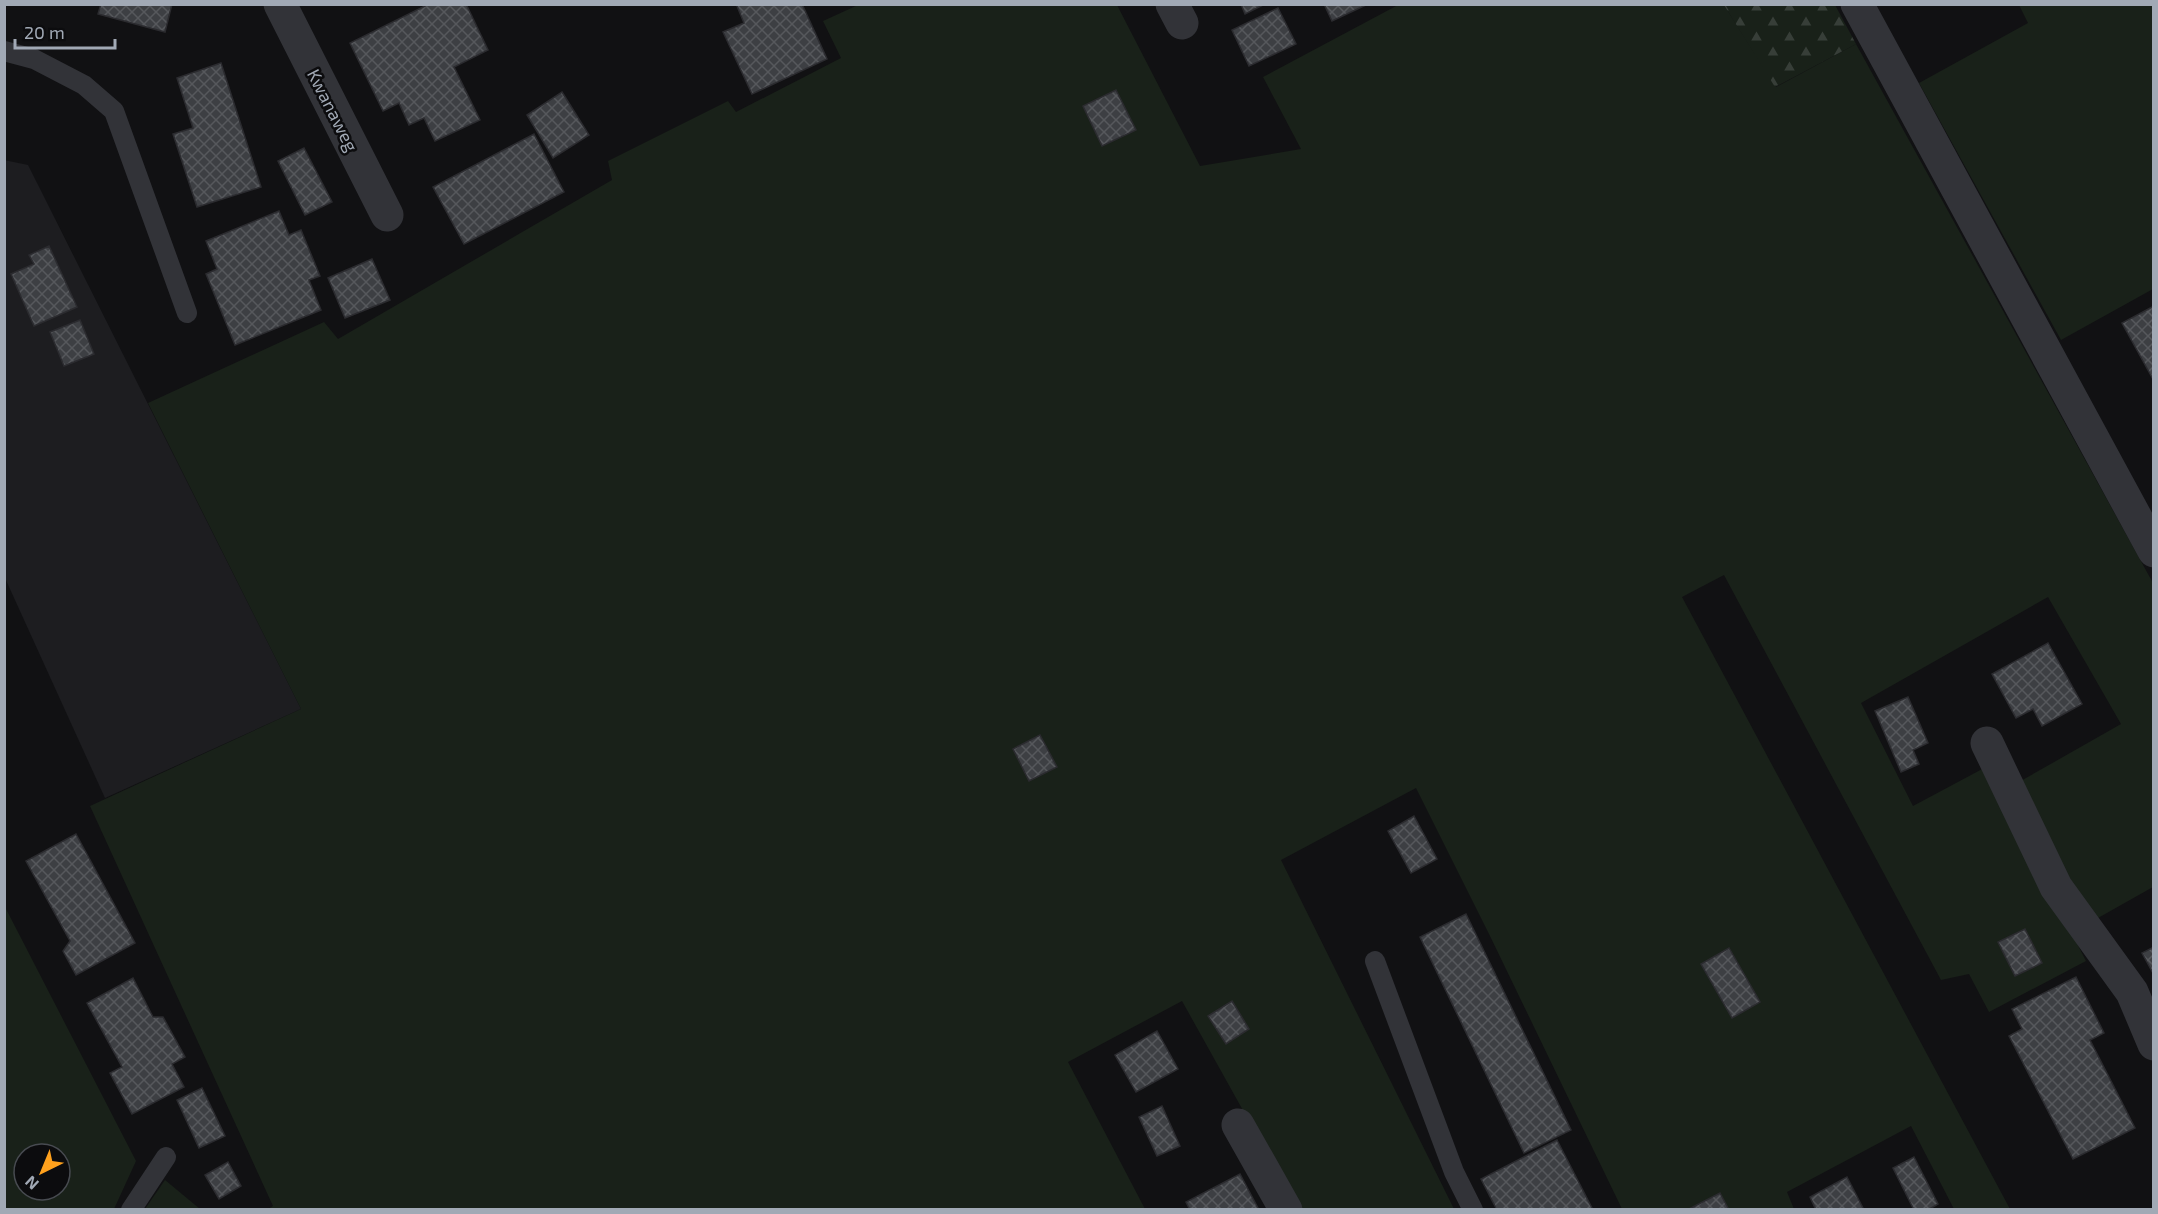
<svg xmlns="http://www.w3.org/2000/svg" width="2158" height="1214" viewBox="0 0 2158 1214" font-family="'Exo 2',sans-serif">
<defs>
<pattern id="forest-firs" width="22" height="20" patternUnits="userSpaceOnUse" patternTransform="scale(1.5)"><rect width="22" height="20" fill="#192119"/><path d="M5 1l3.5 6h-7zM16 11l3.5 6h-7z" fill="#373e38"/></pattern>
<pattern id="building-cross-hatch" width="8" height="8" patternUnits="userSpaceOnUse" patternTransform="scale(1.5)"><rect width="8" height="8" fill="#3d3f43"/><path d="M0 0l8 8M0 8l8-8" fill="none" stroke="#56585c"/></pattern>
</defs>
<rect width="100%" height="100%" fill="#111113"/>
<path fill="#1d1d20" d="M4 160 28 165 301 709 105 798 5 578Z"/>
<g fill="#192119" fill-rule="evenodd">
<path d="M858 5H1117L1200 166 1301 149 1263 77 1398 5H1724L1776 87 1856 44 2153 583V887L2098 918 2073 888 2019 782 2121 724 2048 597 1861 703 1913 806 1986 767 2086 961 1989 1012 1969 974 1941 980 1724 575 1682 597 2010 1209H1954L1911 1126 1787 1192 1794 1209H1622L1490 936 1416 788 1281 860 1454 1209H1298L1182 1001 1068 1062 1145 1209H268L273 1206 90 806 301 709 148 403 324 322 338 339 612 180 608 161 728 101 736 112 841 58 823 21Z"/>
<path d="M2019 5H2153V289L2061 340 1919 83 2028 23Z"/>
<path d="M5 907 136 1161 114 1209H5ZM24 1154H60V1190H24Z"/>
<path d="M165 1180 200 1209H145Z"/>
</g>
<path fill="url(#forest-firs)" d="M1724 5H1835L1856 44 1775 87Z"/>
<g fill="url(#building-cross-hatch)" stroke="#2b2b2f" stroke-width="1.5">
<path d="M101 4H172L165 32 98 14Z"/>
<path d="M429 4H466L488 50 454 67 480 120 435 141 424 118 409 125 399 103 383 111 350 43Z"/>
<path d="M739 4H802L827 59 752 94 723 32 744 23 737 6Z"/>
<path d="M1241 4H1265L1245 14Z"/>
<path d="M1324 4H1368L1332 21Z"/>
<path d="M1278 8 1296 44 1249 66 1232 30Z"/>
<path d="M221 63 261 187 197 207 173 134 193 128 177 78Z"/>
<path d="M1116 90 1136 130 1102 146 1083 106Z"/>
<path d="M562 92 589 135 553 158 527 115Z"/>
<path d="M534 134 564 192 464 244 433 187Z"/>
<path d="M304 148 332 202 305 215 278 161Z"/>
<path d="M279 211 289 235 301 230 320 276 309 280 321 310 235 345 206 274 217 269 206 241Z"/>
<path d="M49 246 77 307 34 326 11 274 34 264 29 255Z"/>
<path d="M372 259 390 300 345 318 328 278Z"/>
<path d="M2154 306V381L2122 323Z"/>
<path d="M80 320 94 354 64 366 50 332Z"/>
<path d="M2048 643 2082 704 2042 726 2033 709 2016 718 1992 674Z"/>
<path d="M1908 697 1928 743 1913 750 1919 764 1901 772 1875 711Z"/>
<path d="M1040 735 1057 767 1029 781 1013 749Z"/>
<path d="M1414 816 1437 859 1411 873 1388 831Z"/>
<path d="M76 834 135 943 76 975 63 951 70 941 26 861Z"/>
<path d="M1466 914 1571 1130 1524 1153 1420 937Z"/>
<path d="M2025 929 2042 963 2015 976 1998 942Z"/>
<path d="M2154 947V975L2142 953Z"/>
<path d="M1729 948 1760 1002 1732 1018 1701 964Z"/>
<path d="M2076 977 2104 1033 2090 1040 2135 1128 2073 1159 2009 1036 2022 1029 2012 1009Z"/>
<path d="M133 978 153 1017H163L185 1057 172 1064 184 1087 132 1114 110 1073 122 1067 87 1003Z"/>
<path d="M1232 1001 1249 1029 1226 1044 1208 1016Z"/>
<path d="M1157 1031 1178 1069 1136 1092 1115 1055Z"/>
<path d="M202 1088 225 1136 199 1148 177 1100Z"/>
<path d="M1162 1106 1180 1146 1157 1156 1139 1117Z"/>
<path d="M1557 1140 1593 1210H1497L1481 1179Z"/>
<path d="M1914 1157 1938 1204 1928 1210H1914L1893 1168Z"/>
<path d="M228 1162 241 1186 219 1199 205 1175Z"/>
<path d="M1240 1174 1259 1210H1190L1186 1202Z"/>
<path d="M1847 1177 1864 1210H1816L1810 1197Z"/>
<path d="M1720 1193 1729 1210H1689V1209Z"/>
</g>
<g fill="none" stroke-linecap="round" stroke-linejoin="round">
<g stroke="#323338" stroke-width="20">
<path d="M4 51 34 59 84 85 114 111 187 313"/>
<path d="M1375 961 1454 1172 1473 1210"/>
<path d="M131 1210 166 1157"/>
</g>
<g stroke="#323338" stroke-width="33">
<path d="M280 4 387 215"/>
<path d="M1172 4 1182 23"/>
<path d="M1857 4 2154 551"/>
<path d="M1987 743 2056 887 2132 992 2154 1044"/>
<path d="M1238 1125 1286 1210"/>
</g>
</g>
<g text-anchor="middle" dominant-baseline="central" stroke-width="5" stroke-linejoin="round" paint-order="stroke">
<g font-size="18" fill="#a1a9b5" stroke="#0c0c0e">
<text transform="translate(333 110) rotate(63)">Kwanaweg</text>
</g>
</g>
<rect width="2158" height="1214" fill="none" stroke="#a1a9b5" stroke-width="12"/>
<g transform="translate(42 1172) rotate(223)"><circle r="28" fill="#0c0c0e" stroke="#484b51" stroke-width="1.5"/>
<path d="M0-4.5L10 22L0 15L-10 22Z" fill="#ffa11d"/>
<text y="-9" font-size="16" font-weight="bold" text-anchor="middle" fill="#a1a9b5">N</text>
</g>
<path d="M15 39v9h100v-9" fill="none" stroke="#a1a9b5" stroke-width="3"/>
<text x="24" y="39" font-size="18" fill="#a1a9b5" stroke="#0c0c0e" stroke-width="4.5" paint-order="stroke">20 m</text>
</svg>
